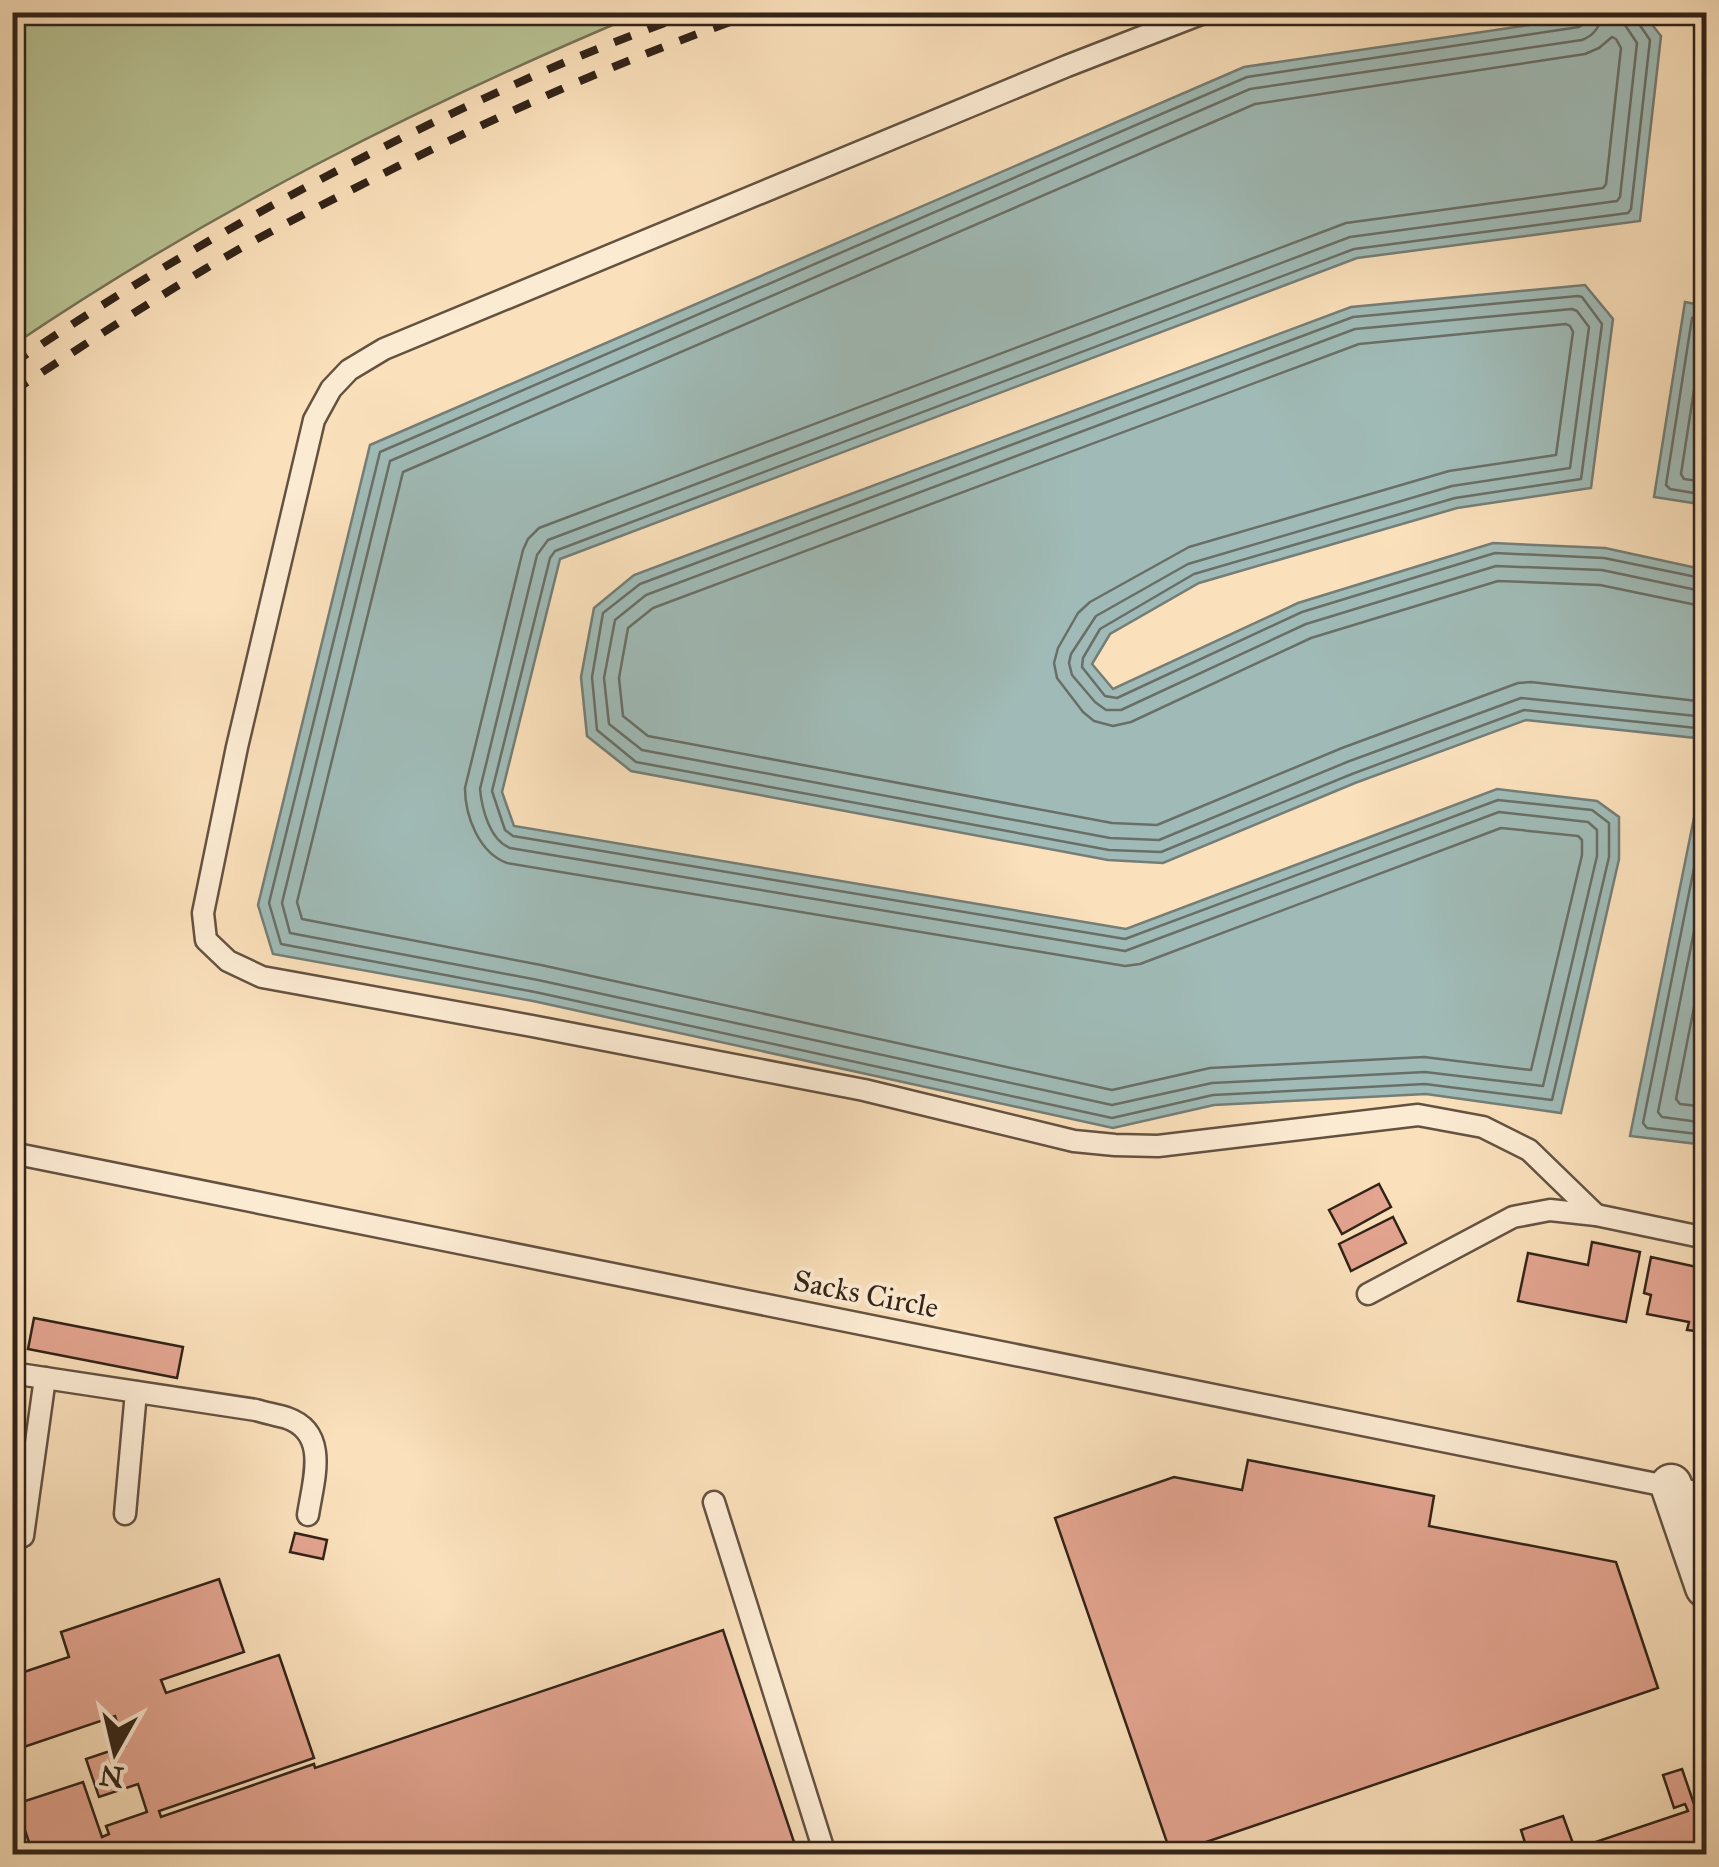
<svg xmlns="http://www.w3.org/2000/svg" width="1719" height="1867" viewBox="0 0 1719 1867" font-family="'IM FELL Great Primer',serif">
<rect width="100%" height="100%" fill="#fae0bb"/>
<filter id="stains"><feTurbulence type="fractalNoise" baseFrequency=".002" numOctaves="4"/><feColorMatrix values="0 0 0 0 .2 0 0 0 0 .09 0 0 0 0 .02 0 0 0 .5 -.17"/></filter>
<radialGradient id="worn" r=".72"><stop offset=".6" stop-color="#630" stop-opacity="0"/><stop offset="1" stop-color="#630" stop-opacity=".3"/></radialGradient>
<path fill="#b9c394" stroke="#767356" stroke-width="2.5" d="M13 12H641V13C419 106 213 210 13 345Z"/>
<g fill="#a0bbb7" stroke="#747e77" stroke-width="2.5">
<path d="M1610 13H1643L1661 36 1640 221 1357 258 560 559 502 792 514 826 1126 929 1497 789 1597 801 1619 817V859L1561 1113 1426 1094 1214 1105 1113 1128 533 1001 273 954 258 905 370 445 1244 67Z"/>
<path d="M1585 285 1613 319 1591 488 1457 508 1199 583 1110 634 1092 664 1113 689 1298 603 1493 543 1605 548 1706 570V739L1526 720 1355 783 1163 863 1108 860 631 771 587 736 581 677 594 608 634 575 1351 307Z"/>
<path d="M1685 302 1706 306V505L1654 497Z"/>
<path d="M1706 758V1145L1630 1136Z"/>
</g>
<g fill="none" stroke-linecap="round" stroke-linejoin="round">
<g stroke="#696f68" stroke-width="2.5">
<path d="M1589 12 1587 22 1579 27 1247 77 380 452 269 903 281 944 535 992 1112 1118 1213 1095 1425 1084 1552 1100 1609 857V823L1592 810 1498 800 1125 939 513 836 505 830 492 791 550 558 555 551 1354 249 1628 213 1631 209 1650 40 1637 21 1636 12"/>
<path d="M1602 12C1601 26 1595 35 1582 40L1250 89 390 461 282 903 290 933 538 980 1112 1105 1212 1083 1425 1072 1543 1086 1597 856V830L1588 822 1499 812 1125 951 510 848C490 840 482 810 480 789L537 555 548 540 1350 237 1617 201 1620 197 1637 43 1625 25 1623 12"/>
<path d="M1612 37 1616 39 1621 48 1606 184 1603 188 1346 223 539 528 528 539 523 550 465 788C465 816 479 853 507 863L1125 966 1140 964 1501 828 1578 836 1582 840V855L1531 1070 1424 1057 1210 1068 1112 1090 541 965 302 919 297 902 403 472 1255 104 1585 54 1599 48Z"/>
<path d="M1706 315H1696L1692 318 1666 485 1670 489 1706 495"/>
<path d="M1706 328 1703 332 1681 474 1684 479 1706 482"/>
<path d="M1706 579 1604 558 1495 553 1302 612 1117 698 1105 696 1082 667 1083 658 1100 629 1194 574 1455 498 1581 479 1602 324 1582 297 1578 296 1353 317 640 584 603 613 592 677 597 730 636 762 1109 850 1161 852 1352 774 1524 710 1706 729"/>
<path d="M1706 592 1602 570 1496 566 1306 624 1121 710H1106L1095 702 1072 675 1069 663 1071 654 1096 616 1188 564 1452 486 1570 468 1589 327 1577 311 1572 309 1355 329 646 595 615 620 604 678 609 724 642 750 1110 838 1159 840 1347 762 1521 698 1706 717"/>
<path d="M1706 607 1600 585 1498 581 1311 638 1131 722 1113 726 1094 721 1083 712 1057 678 1054 663 1058 648 1078 613 1090 602 1189 547 1449 471 1556 455 1573 332 1570 326 1566 324 1359 344 653 608 628 628 619 678 623 716 648 736 1112 823 1157 825 1342 748 1518 683 1531 682 1706 702"/>
<path d="M1706 808 1643 1123 1647 1128 1706 1135"/>
<path d="M1706 871 1658 1112 1662 1117 1706 1123"/>
<path d="M1706 946 1676 1099 1680 1104 1706 1107"/>
</g>
</g>
<g fill="#e4a591" stroke="#322318" stroke-width="2.5">
<path d="M1379 1184 1391 1207 1342 1234 1329 1210Z"/>
<path d="M1393 1217 1406 1243 1351 1271 1339 1244Z"/>
<path d="M1592 1242 1640 1252 1626 1322 1518 1301 1528 1253 1588 1265Z"/>
<path d="M1651 1257 1706 1269V1290L1700 1325 1697 1324 1696 1331 1687 1330 1689 1322 1647 1314 1651 1295 1644 1293Z"/>
<path d="M34 1318 183 1347 177 1378 28 1349Z"/>
<path d="M1248 1460 1434 1496 1429 1526 1616 1562 1658 1688 1171 1854 1055 1518 1174 1477 1242 1490Z"/>
<path d="M295 1533 327 1540 323 1559 290 1552Z"/>
<path d="M219 1579 244 1652 161 1680 166 1693 279 1655 314 1758 159 1811 161 1817 314 1764 315 1768 723 1630 798 1854H33L16 1804 83 1782 102 1837 109 1834 106 1826 147 1812 138 1784 99 1797 86 1759 125 1746 115 1716 12 1751V1676L69 1657 61 1632Z"/>
<path d="M1682 1769 1706 1839V1854H1537L1535 1846 1527 1849 1521 1830 1563 1816 1575 1849 1688 1811 1685 1804 1674 1808 1663 1775Z"/>
</g>
<g fill="none" stroke-linecap="round" stroke-linejoin="round">
<g stroke="#645241" stroke-width="25">
<g id="service">
<path d="M1206 12 1067 66 384 349 349 370 331 389 314 420 237 747 203 913 206 940 228 961 262 977 532 1026 864 1090 1074 1141 1115 1145 1158 1146 1418 1115 1483 1127 1529 1150 1596 1215"/>
<path d="M12 1153 1706 1494"/>
<path d="M1368 1294 1513 1217 1550 1210 1596 1215 1706 1238"/>
<path d="M12 1373 256 1410C266 1413 277 1415 287 1418 330 1433 313 1481 308 1515"/>
<path d="M714 1502 825 1854"/>
<path d="M125 1514 136 1392"/>
<path d="M23 1536 45 1378"/>
</g>
</g>
<g stroke="#645241" stroke-width="45">
<path id="minor" d="M1671 1485 1706 1587"/>
</g>
<use href="#service" stroke="#fcebd3" stroke-width="20"/>
<use href="#minor" stroke="#fcebd3" stroke-width="40"/>
<g stroke="#322318" stroke-width="8" stroke-dasharray="18 18" stroke-linecap="butt">
<path d="M12 364C176 253 350 158 531 77 584 53 639 33 693 12"/>
<path d="M12 392C76 350 140 308 205 269 258 237 312 210 367 182 493 117 624 58 759 12"/>
</g>
</g>
<g text-anchor="middle" dominant-baseline="central" stroke-width="8" stroke-linejoin="round" paint-order="stroke">
<g font-size="30" fill="#322318" stroke="#fcebd3">
<text transform="translate(866 1294) rotate(11)">Sacks Circle</text>
</g>
</g>
<rect width="1719" height="1867" fill="none" stroke="#fae0bb" stroke-width="50"/>
<rect x="15" y="15" width="1689" height="1837" fill="none" stroke="#322318" stroke-width="5"/>
<rect x="25" y="25" width="1669" height="1817" fill="none" stroke="#322318" stroke-width="2.5"/>
<g transform="translate(115 1752) rotate(188)" stroke="#fcebd3" stroke-width="8" paint-order="stroke">
<path d="M0-8L18 38L0 25L-18 38Z" fill="#322318"/>
<text y="-15" font-size="28" font-weight="bold" text-anchor="middle" fill="#322318">N</text>
</g>
<rect width="100%" height="100%" filter="url(#stains)"/>
<rect width="100%" height="100%" fill="url(#worn)"/>
</svg>
